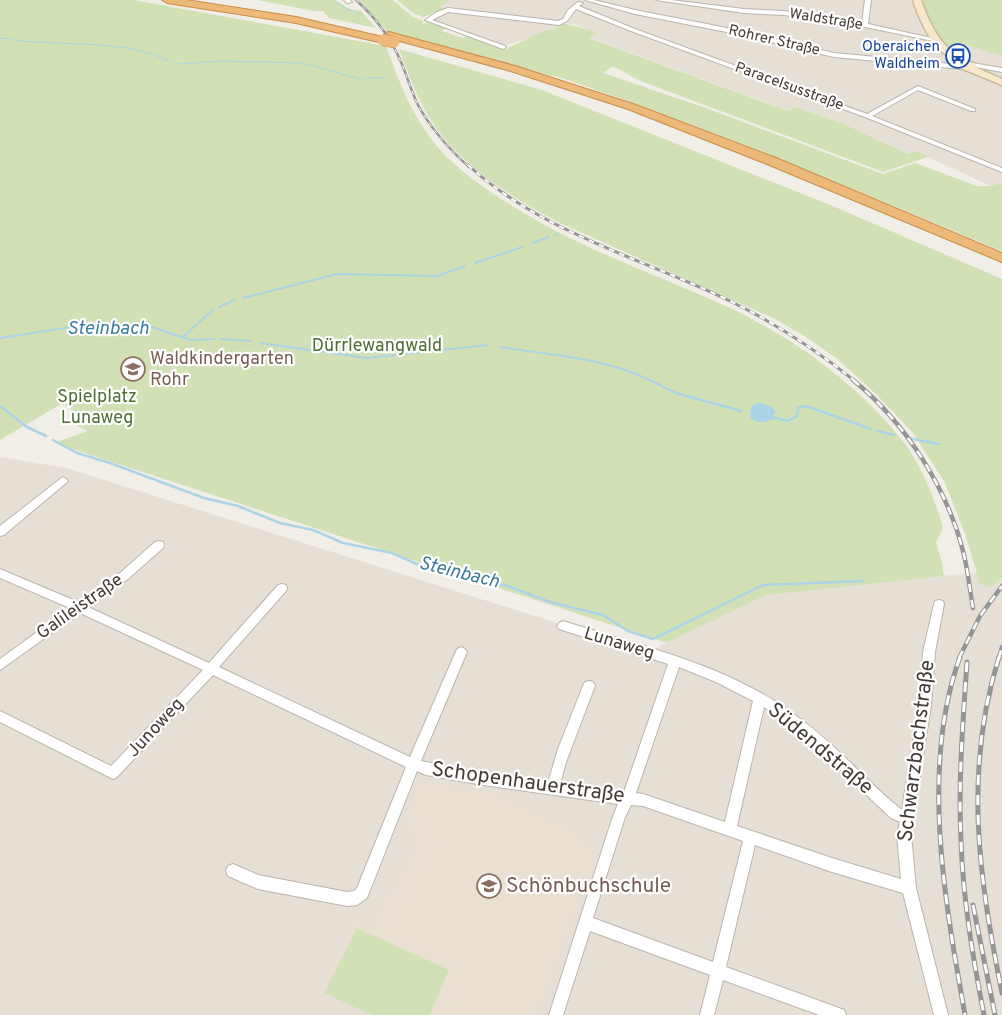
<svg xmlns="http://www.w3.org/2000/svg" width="1002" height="1015" viewBox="0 0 1002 1015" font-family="Overpass,sans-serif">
<rect width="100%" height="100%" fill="#f1ede7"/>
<g fill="#e5dfd6">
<path d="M448 0H919L962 44 1002 56V183L991 186 917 152 910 154 844 124 795 107 789 111 588 37 597 32 573 24 563 23 554 30 501 47 425 21Z"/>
<path d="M0 457 66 468 649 652 765 594 1002 570V1015H0Z"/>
</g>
<path fill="#e9e0d3" d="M418 781 493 794 568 828 597 853 536 1015H368L317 991 356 920 370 927 419 842 403 828Z"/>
<g fill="#d2e1b5">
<path d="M0 0H134L386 46C397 76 408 107 427 133 450 167 489 192 524 213 590 253 664 277 734 310 798 341 861 387 905 444 921 465 936 502 943 528L936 543 942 562 944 576 765 595 667 643 54 443 88 431 77 426 75 413 63 403 0 440Z"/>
<path d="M257 0C281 0 309 0 332 0 342 1 349 13 360 10L376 28 329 18 323 11H314Z"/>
<path d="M359 0H393L413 17 423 21 422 25 427 22 446 28 442 31 463 38 468 36 497 47 506 49 546 30H554L563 23 598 32 589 38 788 111 795 107 844 124 909 154 917 151 928 157 883 172 638 80 613 66 603 73 703 107 883 174 915 163 977 186H991L1002 183V251C854 190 708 127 556 76H552L387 31Z"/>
<path d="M397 0H449L440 7 445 9 423 17 413 13Z"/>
<path d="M919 0H1002V56L962 44 949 48 939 41Z"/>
<path d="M399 49 542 90 835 207 1002 279V577L992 587 980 584 965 534 945 483 913 433 877 395 836 358 806 337 773 318 562 224C519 202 465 169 436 128 419 104 409 76 399 49Z"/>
<path d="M357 928 449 970 430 1015H371L324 993Z"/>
</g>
<path fill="#abd5e7" d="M759 403 771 406 776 411 771 420C763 423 756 424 750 417 750 409 751 405 759 403Z"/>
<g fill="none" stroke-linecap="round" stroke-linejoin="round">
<g stroke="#abd5e7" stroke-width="1">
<path d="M334 0 347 9 360 14"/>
<path d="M0 38 10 39"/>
<path d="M14 40C66 47 123 38 171 62"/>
<path d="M178 64 220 61 303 63 360 79"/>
<path d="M364 78H382"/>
</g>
<g stroke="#abd5e7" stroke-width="2">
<path d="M555 235 557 234"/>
<path d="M533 243 549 237"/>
<path d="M475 263 522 247"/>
<path d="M243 298 337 274 437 276 465 266"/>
<path d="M219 307 235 300"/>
<path d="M183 337 214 309"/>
<path d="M0 338 78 326 152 327 190 340 214 339"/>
<path d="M222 339 250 341"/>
<path d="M260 343 367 358 488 345"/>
<path d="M500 347C551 355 606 358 652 381"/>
</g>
<g stroke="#abd5e7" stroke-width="2.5">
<path d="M650 380 676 393 741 411"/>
<path d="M0 406 27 427 46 436"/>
<path d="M771 417 788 421 797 416 798 408 806 406 871 429"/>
<path d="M877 431 894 435"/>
<path d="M908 438 939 444"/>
<path d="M53 440 77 453 110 463 204 498 238 506 280 523 313 530 343 543 392 553 426 568 452 571 488 584 505 585 550 602 603 615 628 631 653 639 763 585 862 581"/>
</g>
<g stroke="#bcb4ab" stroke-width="2">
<g id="minor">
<path d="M344 0H350L352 2 347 3Z"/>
<path d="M585 0H594L635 10 737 30 834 53 962 65 965 67 962 69 834 57 737 34 635 14Z"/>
<path d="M656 0H671L744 9 784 11 862 23 865 0H871L868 24 936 39 933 41 865 27 784 15 744 13Z"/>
<path d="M578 2 583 3 579 6 635 29 867 114 918 86 975 109V111H971L918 90 872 116 1002 168V172L865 117 631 31 576 9 567 21 559 25 448 12 432 20 505 46 506 47 503 49 425 20 437 12 448 8 558 21 563 19 568 10Z"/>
<path d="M972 63 1002 68V72L970 66V64Z"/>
<path d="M63 477 66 479 68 481 66 483 4 535 0 536V526L60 479Z"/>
<path d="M159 541 163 542 164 545 163 548 128 579 88 607 209 663 278 585 282 584 286 585 287 588 286 591 219 667 410 757 457 649 461 647 465 649 467 652 421 761 477 772 548 783 558 749 583 686 585 682 589 681 593 682 595 686 566 762 560 784 624 792 668 664 559 629 557 626 559 623 563 621C641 646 724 664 791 712 818 731 842 754 865 777 877 788 889 800 902 810L919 705 923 652 934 604 935 601 939 600 943 601 944 604 935 652 931 705 911 835 916 888 948 1015H934L903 893 832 872 755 845 726 967 839 1008 844 1010 846 1015H819L723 980 714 1015H700L710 975 590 931 563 1015H549L613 816 618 804 477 784 426 775 417 771 367 898 357 905 347 906 258 889 228 876 226 871 228 866 233 864 258 875 347 892 354 891 357 888 406 767 213 675 117 777 113 779 0 722V711L111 766 203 670 80 613 0 670V659L70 608 0 578V569L78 602 120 573 155 542ZM679 667 716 682 753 701 725 822 643 794 636 793ZM764 707C812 738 850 780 891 818L900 822 897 835 901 879 832 858 737 826ZM631 805 643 806 743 841 713 962 593 918 625 817Z"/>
</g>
</g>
<g stroke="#ccba9c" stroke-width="3">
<path id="secondary" d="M913 0H921C931 28 945 56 976 64L977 68 1002 79V85L958 67 957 64C933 47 922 28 913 0Z"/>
</g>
<g stroke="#ca8d49" stroke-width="2">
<g id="motorway">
<path d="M162 0H186L296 17 387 38 388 40 383 43 296 23 167 3Z"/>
<path d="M389 32 515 66 636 105 776 158 1002 253V262L767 164 628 109 507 70 385 37 384 35 385 33Z"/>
</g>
</g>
<use href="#minor" fill="#fff" fill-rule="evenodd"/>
<use href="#secondary" fill="#f8e8cb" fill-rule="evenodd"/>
<use href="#motorway" fill="#ecb978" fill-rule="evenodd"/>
<g stroke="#959595" stroke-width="2.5">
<path id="rail-far3" d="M356 0C375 17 391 38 401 62 407 76 411 91 418 105 431 129 449 149 469 167"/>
</g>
<g stroke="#959595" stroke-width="3">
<path id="rail-far2" d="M468 165C542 233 642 258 730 301 775 323 816 350 855 381"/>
</g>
<g stroke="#959595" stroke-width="4.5">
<g id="rail-far1">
<path d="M853 380C906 423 948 489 964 555 968 572 970 591 973 608"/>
<path d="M959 658 980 616 1002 586"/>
<path d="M999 658 1002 647"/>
</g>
</g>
<g stroke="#959595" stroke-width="5">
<g id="rail">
<path d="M960 657C920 766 945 903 965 1015"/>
<path d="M999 657C963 772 979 878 1002 993"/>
<path d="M967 662C963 722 958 781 961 841 963 900 973 958 984 1015"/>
<path d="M973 905 995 1015"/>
</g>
</g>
<use href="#rail-far3" stroke="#fff" stroke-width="1" stroke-dasharray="4.5" stroke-linecap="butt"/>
<use href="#rail-far2" stroke="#fff" stroke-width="2" stroke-dasharray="5.5" stroke-linecap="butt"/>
<use href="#rail-far1" stroke="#fff" stroke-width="2.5" stroke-dasharray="8" stroke-linecap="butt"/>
<use href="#rail" stroke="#fff" stroke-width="3" stroke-dasharray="10" stroke-linecap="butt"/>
<g stroke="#ca8d49" stroke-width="12" stroke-linecap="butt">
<path id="motorway-bridge" d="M383 40 394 42"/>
</g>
<use href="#motorway-bridge" stroke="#ecb978" stroke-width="11"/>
</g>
<defs>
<g id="bus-ring" transform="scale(1.25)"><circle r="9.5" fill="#fff" stroke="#1a4fb4" stroke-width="1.5"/><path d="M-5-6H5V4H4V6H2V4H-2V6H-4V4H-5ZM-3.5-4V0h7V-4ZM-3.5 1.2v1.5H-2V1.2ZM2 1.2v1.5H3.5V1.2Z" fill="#1a4fb4"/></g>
<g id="school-ring" transform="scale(1.25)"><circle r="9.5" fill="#fff" stroke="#8d6e63" stroke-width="1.5"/><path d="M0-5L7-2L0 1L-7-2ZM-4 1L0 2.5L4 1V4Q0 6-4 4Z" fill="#8d6e63"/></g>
</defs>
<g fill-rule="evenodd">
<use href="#bus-ring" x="958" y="56"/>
<use href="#school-ring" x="133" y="369"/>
<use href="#school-ring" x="489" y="886"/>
</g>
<g text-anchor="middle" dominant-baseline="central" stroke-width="4.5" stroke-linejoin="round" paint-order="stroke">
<g font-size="15" fill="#443d37" stroke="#fff">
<text transform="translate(826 20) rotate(9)">Waldstraße</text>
<text transform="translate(774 41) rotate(13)">Rohrer Straße</text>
<text transform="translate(789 87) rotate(20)">Paracelsusstraße</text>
</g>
<g font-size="15" fill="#164399" stroke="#fff" text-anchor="end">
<text x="940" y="47">Oberaichen<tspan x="940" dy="17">Waldheim</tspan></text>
</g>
<g font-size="18" fill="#4f6e32" stroke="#fff">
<text x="377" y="346">Dürrlewangwald</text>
<text x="97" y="397">Spielplatz<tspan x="97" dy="21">Lunaweg</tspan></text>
</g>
<g font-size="18" fill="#785e54" stroke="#fff" text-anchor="start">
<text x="150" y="359">Waldkindergarten<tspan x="150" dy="21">Rohr</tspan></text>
</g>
<g font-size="18" fill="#443d37" stroke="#fff">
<text transform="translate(80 607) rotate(-35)">Galileistraße</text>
<text transform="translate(619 644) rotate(17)">Lunaweg</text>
<text transform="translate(156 728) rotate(-47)">Junoweg</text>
</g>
<g font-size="19" font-style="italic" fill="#3c7c9b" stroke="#fff">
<text x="108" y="329">Steinbach</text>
<text transform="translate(459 573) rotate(14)">Steinbach</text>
</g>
<g font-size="21" fill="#443d37" stroke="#fff">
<text transform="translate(820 749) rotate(40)">Südendstraße</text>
<text transform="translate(917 751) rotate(-83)">Schwarzbachstraße</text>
<text transform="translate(528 783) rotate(8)">Schopenhauerstraße</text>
</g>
<g font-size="21" fill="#785e54" stroke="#fff" text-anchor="start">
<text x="506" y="886">Schönbuchschule</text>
</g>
</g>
</svg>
